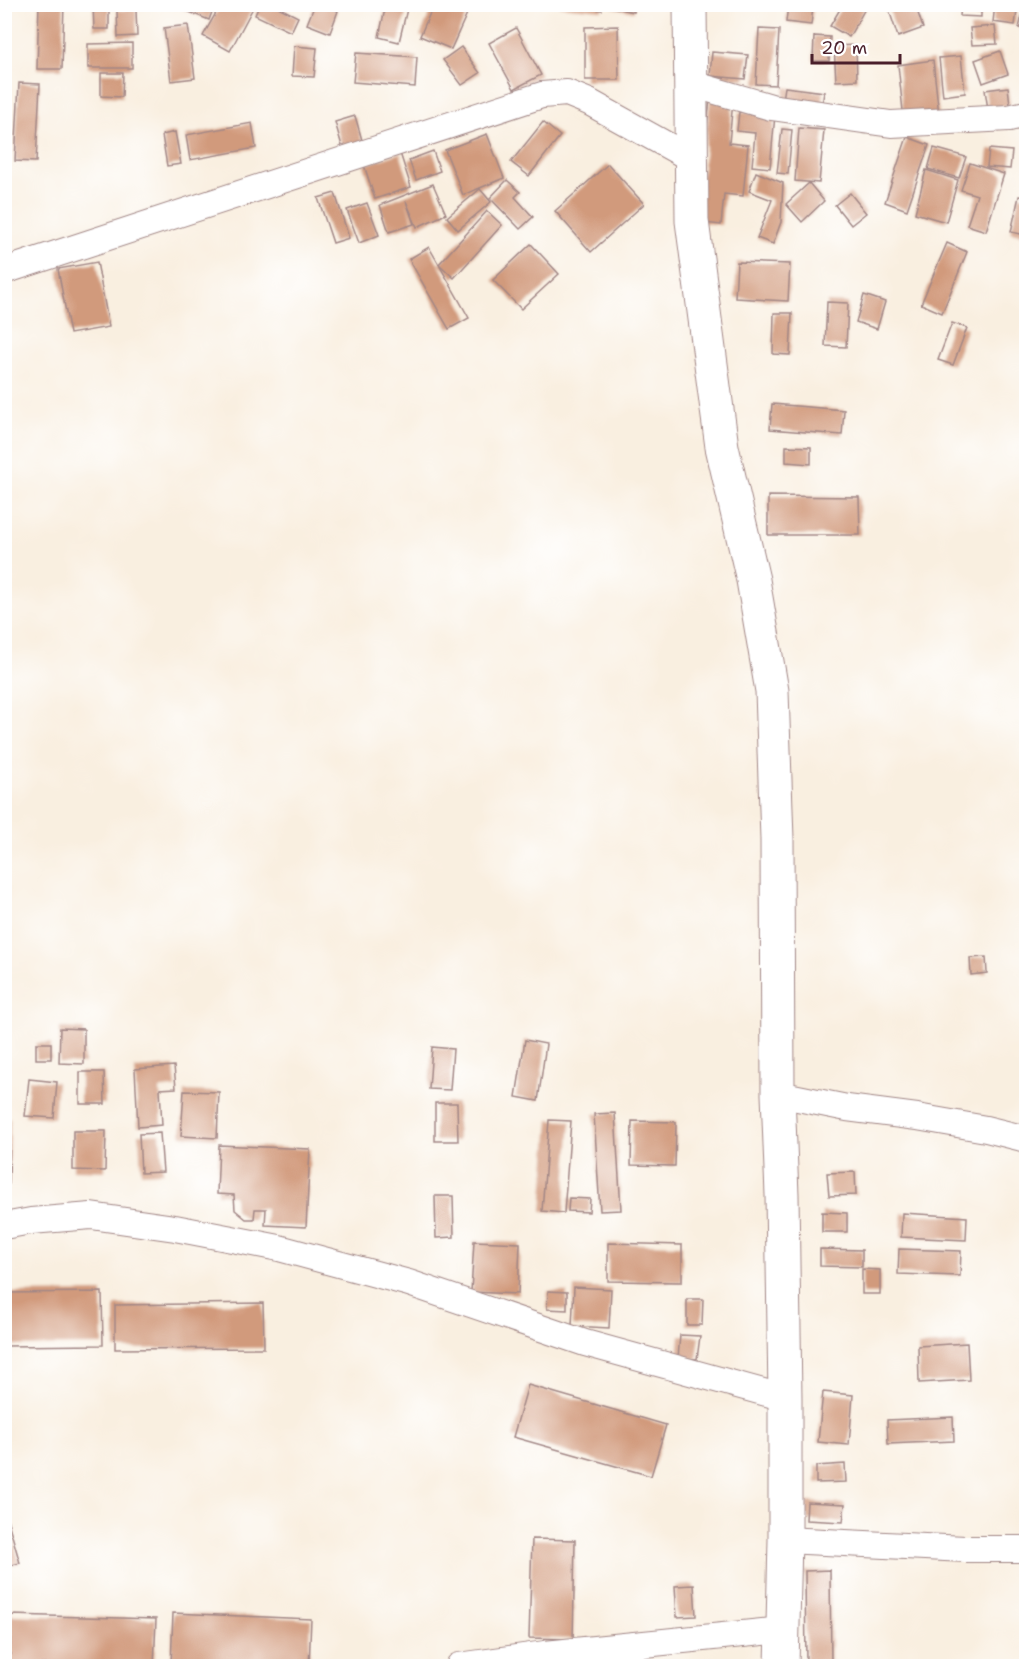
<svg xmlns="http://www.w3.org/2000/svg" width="1031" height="1671" viewBox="0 0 1031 1671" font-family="'Shantell Sans',sans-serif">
<rect width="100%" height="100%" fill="#fff"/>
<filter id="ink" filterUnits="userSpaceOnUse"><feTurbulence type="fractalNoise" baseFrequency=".0167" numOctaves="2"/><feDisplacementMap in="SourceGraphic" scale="12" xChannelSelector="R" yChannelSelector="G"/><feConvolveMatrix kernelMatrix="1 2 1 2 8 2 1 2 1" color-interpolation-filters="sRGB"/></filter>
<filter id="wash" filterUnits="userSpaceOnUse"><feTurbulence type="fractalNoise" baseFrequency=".008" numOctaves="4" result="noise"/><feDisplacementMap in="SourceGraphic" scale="24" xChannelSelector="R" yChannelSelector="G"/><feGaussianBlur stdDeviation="1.35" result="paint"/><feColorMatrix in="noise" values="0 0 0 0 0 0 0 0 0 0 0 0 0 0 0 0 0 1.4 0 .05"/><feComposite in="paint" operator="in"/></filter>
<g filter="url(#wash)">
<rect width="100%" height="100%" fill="#f9efe0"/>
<g id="blocks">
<g fill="#d19a7c">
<path d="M39 4H64L62 69H37Z"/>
<path d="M93 4H109V29H94Z"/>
<path d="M170 4H215L209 20Z"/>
<path d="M221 4H255L230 51 203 36Z"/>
<path d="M260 4H272L298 17 291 32 255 15Z"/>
<path d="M315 4H322L338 11 330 33 307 24Z"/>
<path d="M386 4 407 9 399 42 379 37Z"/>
<path d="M434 4H460L469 9 451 49 420 36Z"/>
<path d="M559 4H602V10L559 6Z"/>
<path d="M611 4H635L634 12 611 7Z"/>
<path d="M843 4H863L866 7 849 37 830 26Z"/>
<path d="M887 4H915L923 28 898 37Z"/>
<path d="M961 4H981V17L960 16Z"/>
<path d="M995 4H1018L1015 25 993 22Z"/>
<path d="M1025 4H1026V30L1019 28Z"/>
<path d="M788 5 813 7 811 25 786 22Z"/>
<path d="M117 10H136L137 36 118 37Z"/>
<path d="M188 25 195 78 171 81 164 28Z"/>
<path d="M618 26 619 80H585V27Z"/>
<path d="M995 26 997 44 972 45 970 28Z"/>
<path d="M516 28 541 75 514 89 489 43Z"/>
<path d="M759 29 779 30 776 85 756 84Z"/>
<path d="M814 36 830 37 829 61H813Z"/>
<path d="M132 43V68H88V44Z"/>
<path d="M856 45 857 80 836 81 834 46Z"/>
<path d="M294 46 317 48 314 77 292 76Z"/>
<path d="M461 47 480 73 462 85 443 60Z"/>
<path d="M1000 51 1008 74 983 83 975 60Z"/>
<path d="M712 52 748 55 745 79 710 76Z"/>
<path d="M356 53 417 57 415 87 353 82Z"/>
<path d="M961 56 965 93 943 96 939 58Z"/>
<path d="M933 60 939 115 904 120 898 65Z"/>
<path d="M101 73H123L122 97 101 96Z"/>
<path d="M19 83 40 84 36 162 15 161Z"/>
<path d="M785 87 824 92 822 105 783 100Z"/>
<path d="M1008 87 1010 105 988 109 985 90Z"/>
<path d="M710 99 733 101 729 143 748 145 743 196 724 194 721 225 697 222Z"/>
<path d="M739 112 775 115 770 168 752 166 755 133 737 131Z"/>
<path d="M355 116 364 147 344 153 335 122Z"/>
<path d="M543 122 560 136 529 176 511 162Z"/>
<path d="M252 123 256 148 190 160 186 135Z"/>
<path d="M799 128 824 130 819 183 795 181Z"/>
<path d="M782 129 792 130 788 174 777 173Z"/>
<path d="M175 132 181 164 167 166 162 135Z"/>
<path d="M487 134 504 178 463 195 445 150Z"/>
<path d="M907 137 929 145 907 210 885 202Z"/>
<path d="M934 148 966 157 959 178 928 169Z"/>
<path d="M989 149 1012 151 1010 169 987 167Z"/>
<path d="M433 151 440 171 416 180 409 160Z"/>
<path d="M400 153 411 187 375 199 364 165Z"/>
<path d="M970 163 1004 174 986 231 967 225 977 195 961 190Z"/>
<path d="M608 164 644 204 591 252 555 211Z"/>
<path d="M926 170 958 180 946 222 915 213Z"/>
<path d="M756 172 783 183 781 222 773 244 757 238 772 200 749 191Z"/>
<path d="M507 180 520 192 515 197 533 217 520 229 490 198Z"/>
<path d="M809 183 824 201 802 222 786 204Z"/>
<path d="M433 184 446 214 417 227 406 201 414 224 389 232 380 205Z"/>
<path d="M480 189 491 202 458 230 447 217Z"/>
<path d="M335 193 349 238 333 243 318 198Z"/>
<path d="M850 193 866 213 851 225 835 205Z"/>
<path d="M1019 196 1026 197V235L1011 232Z"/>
<path d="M367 203 379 235 359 243 347 210Z"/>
<path d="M487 211 502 225 454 278 439 264Z"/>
<path d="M947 243 967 252 942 313 921 304Z"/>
<path d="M531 244 559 274 521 309 493 280Z"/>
<path d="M429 247 469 318 449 329 409 259Z"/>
<path d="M97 262 109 327 70 334 58 269Z"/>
<path d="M737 262 790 264 788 301 735 298Z"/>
<path d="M864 295 885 302 877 329 856 322Z"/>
<path d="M827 302 848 303 846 347 825 346Z"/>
<path d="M774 313H792L790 355 773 354Z"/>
<path d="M952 323 967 328 953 365 938 360Z"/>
<path d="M772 404 844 410 842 435 770 429Z"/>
<path d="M786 446 811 447V464L786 462Z"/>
<path d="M768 496 859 497 860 535H768Z"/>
<path d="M986 957 987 973 971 975 970 958Z"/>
<path d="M60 1028 84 1029V1064L59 1063Z"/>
<path d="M525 1040 546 1044 538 1101 516 1097Z"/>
<rect x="36" y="1043" width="15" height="16"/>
<path d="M432 1047 453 1049 450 1090 429 1089Z"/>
<path d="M174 1066 176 1088 160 1089 162 1125 138 1127 135 1069Z"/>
<path d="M80 1072H104L105 1104H80Z"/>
<path d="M29 1079 57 1082 54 1118 25 1116Z"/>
<path d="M184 1091 219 1092 217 1138 181 1136Z"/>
<path d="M435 1103H457L458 1141H435Z"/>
<path d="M615 1113 621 1210 600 1211 594 1114Z"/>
<path d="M4 1119H10L9 1184 4 1185Z"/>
<path d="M549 1120 571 1121 564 1213 542 1211Z"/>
<path d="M632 1121 676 1122 675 1166 631 1165Z"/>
<path d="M73 1131H106L105 1171 73 1170Z"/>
<path d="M160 1133 163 1172 141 1173 139 1134Z"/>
<path d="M219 1145 310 1149 306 1227 265 1225 266 1209H255L254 1219H246L235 1210 234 1195 217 1194Z"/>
<path d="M855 1172 856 1195 829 1196 827 1173Z"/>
<path d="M435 1196H453L454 1237 436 1238Z"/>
<path d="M569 1198 590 1199 589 1212 568 1211Z"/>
<path d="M822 1212 847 1213V1232H822Z"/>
<path d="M902 1213 967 1217 966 1240 901 1237Z"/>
<path d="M474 1241 520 1243 518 1294 471 1292Z"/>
<path d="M608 1243 682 1245V1282L608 1281Z"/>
<path d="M820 1249 862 1250V1267L820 1266Z"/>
<path d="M899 1249 961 1251 960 1276 898 1274Z"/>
<path d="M862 1269 880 1270V1294H862Z"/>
<path d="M574 1287 611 1289 609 1328 572 1326Z"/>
<path d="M548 1291 567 1292V1310L547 1309Z"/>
<path d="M102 1292 103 1345 4 1346V1293Z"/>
<path d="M687 1299H703L702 1325H687Z"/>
<path d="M263 1303 264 1348 115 1349V1305Z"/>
<path d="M680 1335 700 1336 697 1359 678 1358Z"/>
<path d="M967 1343 969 1380 919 1383 918 1346Z"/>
<path d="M528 1385 666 1425 651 1476 513 1437Z"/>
<path d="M823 1392 853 1395 849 1445 818 1442Z"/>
<path d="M953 1417 954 1441 888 1444 887 1420Z"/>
<path d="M845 1464 846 1482 816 1483V1466Z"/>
<path d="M807 1502 845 1504 843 1522 806 1520Z"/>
<path d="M4 1508 20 1563 4 1567Z"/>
<path d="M532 1539 575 1540 573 1639 529 1638Z"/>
<path d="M830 1570 831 1664H806L805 1571Z"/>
<path d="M694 1585 696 1616 677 1617 675 1586Z"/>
<path d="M173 1613 311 1619 309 1666H171Z"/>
<path d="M11 1615 156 1619 154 1666 10 1664Z"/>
</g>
</g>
</g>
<g filter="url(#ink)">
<use href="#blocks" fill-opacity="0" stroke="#a28786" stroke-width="1.5"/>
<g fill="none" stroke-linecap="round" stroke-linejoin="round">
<g stroke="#a28786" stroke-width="28">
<g id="street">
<path d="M692 84 771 107 891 124 1009 118 1026 114"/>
<path d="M4 271 542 95 567 93 589 102 690 158"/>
<path d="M778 1094 847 1108 917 1117 986 1129 1026 1139"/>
<path d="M4 1226 31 1221 91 1216 175 1228 279 1248 409 1283 585 1343 785 1398"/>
<path d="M785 1540 965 1549H1026"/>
<path d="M459 1666 545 1654 782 1630"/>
</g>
</g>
<g stroke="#a28786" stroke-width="35">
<path id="secondary" d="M690 4 692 221 722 447 753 580 772 691 777 839 778 1094 782 1195 785 1398V1540L782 1666"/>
</g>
<use href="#street" stroke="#fff" stroke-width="26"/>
<use href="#secondary" stroke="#fff" stroke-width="33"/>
</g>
</g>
<rect width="1031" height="1671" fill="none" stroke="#fff" stroke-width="24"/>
<path d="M812 54v9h88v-9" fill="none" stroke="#4a1f2b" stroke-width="3"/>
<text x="821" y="54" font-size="18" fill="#4a1f2b" stroke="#ffffff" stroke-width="4.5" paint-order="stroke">20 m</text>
</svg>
